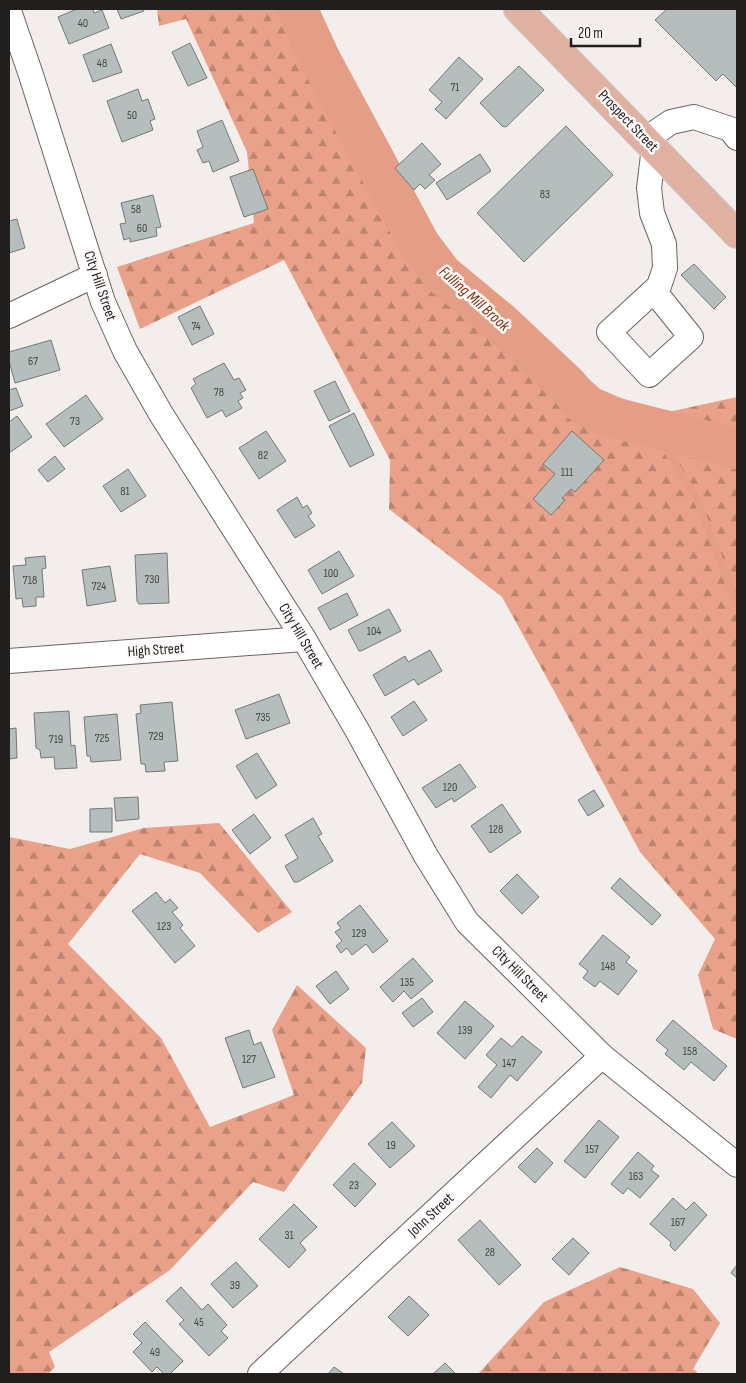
<svg xmlns="http://www.w3.org/2000/svg" width="746" height="1383" viewBox="0 0 746 1383" font-family="'Sofia Sans Condensed',sans-serif">
<defs>
<pattern id="forest-firs" width="22" height="20" patternUnits="userSpaceOnUse" patternTransform="scale(1.25)"><rect width="22" height="20" fill="#e9a189"/><path d="M5 1l3.5 6h-7zM16 11l3.5 6h-7z" fill="#bc836f"/></pattern>
</defs>
<rect width="100%" height="100%" fill="#f3edeb"/>
<g fill="url(#forest-firs)">
<path d="M157 9H313L344 74 432 239 600 389 659 414 737 397V1039L713 1029 698 975 715 939 640 852 565 711 502 597 389 509 390 460 284 260 140 329 117 267 254 223 247 152 186 19 159 26Z"/>
<path d="M219 823 292 912 258 933 200 873 140 854 68 944 161 1038 210 1127 294 1095 272 1030 297 985 366 1048 362 1083 284 1192 253 1182 170 1270 49 1352 55 1367 48 1374H9V837L70 849 144 828Z"/>
<path d="M620 1267 693 1289 720 1323 693 1369 699 1374H478L544 1302Z"/>
</g>
<g fill="none" stroke-linecap="round" stroke-linejoin="round">
<path stroke="#e59e86" stroke-width="7" d="M651 426 696 497 733 594 737 601"/>
<path stroke="#e59e86" stroke-width="41" d="M297 9 320 59 420 245 442 274 500 322 568 386 583 404 604 415 737 449"/>
</g>
<g fill="#b6bdbd" stroke="#737979">
<path d="M77 9H93L94 13 102 10 109 28 69 44 58 17Z"/>
<path d="M117 9H143L144 11 121 19Z"/>
<path d="M667 9H737V88L723 74 716 81 655 20Z"/>
<path d="M190 43 207 78 188 86 172 52Z"/>
<path d="M111 44 122 72 93 82 83 55Z"/>
<path d="M459 57 483 79 446 119 435 109 442 102 429 90Z"/>
<path d="M519 66 544 90 506 127 502 126 480 103Z"/>
<path d="M138 89 142 101 148 99 155 119 150 121 153 130 122 142 107 101Z"/>
<path d="M222 120 239 161 213 172 209 161 203 163 197 150 203 147 197 131Z"/>
<path d="M566 126 613 175 524 262 477 213Z"/>
<path d="M422 143 441 164 429 175 435 180 425 189 420 184 414 190 395 168Z"/>
<path d="M480 154 491 171 447 200 436 183Z"/>
<path d="M253 169 268 209 244 217 230 177Z"/>
<path d="M153 195 161 227 156 228 157 236 130 242V238L124 240 120 224 126 223 121 203Z"/>
<path d="M17 219 25 248 9 253V221Z"/>
<path d="M694 264 726 297 714 309 681 275Z"/>
<path d="M200 306 214 334 192 345 178 317Z"/>
<path d="M51 340 60 370 15 383 9 361V352Z"/>
<path d="M224 363 234 380 239 378 246 390 240 393 243 398 238 401 242 408 226 417 222 410 207 418 191 388 196 384 193 379Z"/>
<path d="M335 381 350 411 329 421 314 391Z"/>
<path d="M16 388 23 406 9 411V390Z"/>
<path d="M86 395 103 419 64 447 46 424Z"/>
<path d="M354 413 374 455 350 467 329 426Z"/>
<path d="M17 416 32 437 9 453V422Z"/>
<path d="M266 431 286 461 259 479 239 448Z"/>
<path d="M572 431 604 460 575 492 571 489 562 498 565 500 551 515 533 499 555 474 543 464Z"/>
<path d="M55 456 65 469 48 482 38 470Z"/>
<path d="M128 469 146 496 121 512 103 486Z"/>
<path d="M297 497 303 508 307 505 312 513 308 516 315 526 295 538 277 510Z"/>
<path d="M339 551 354 576 322 594 308 570Z"/>
<path d="M167 553 169 603 139 604 137 601 135 555Z"/>
<path d="M45 556 46 568 42 569 44 597H36V606L23 607 22 598 16 599 13 566 26 565 25 558Z"/>
<path d="M110 566 116 601 87 606 82 570Z"/>
<path d="M347 593 358 615 330 630 318 608Z"/>
<path d="M389 609 401 631 361 651H359L348 630Z"/>
<path d="M430 650 442 671 418 685 414 679 385 696 373 675 405 656 408 662Z"/>
<path d="M279 694 290 723 246 739 235 710Z"/>
<path d="M414 701 427 720 403 736 391 717Z"/>
<path d="M172 702 178 761 164 762 165 771 146 772 145 764H141L136 714 141 713 140 705Z"/>
<path d="M69 711 71 746 75 745 77 768 55 769 54 757 41 758 40 750 36 748 34 713Z"/>
<path d="M117 714 121 760 91 762 90 756H87L84 717Z"/>
<path d="M16 728 17 758 9 759V729Z"/>
<path d="M257 753 277 785 256 799 236 766Z"/>
<path d="M460 764 476 787 454 802 452 798 436 808 422 788Z"/>
<path d="M594 790 604 806 588 816 578 800Z"/>
<path d="M138 797 139 819 116 821 114 798Z"/>
<path d="M502 804 521 832 490 853 471 826Z"/>
<path d="M112 808V832H90V809Z"/>
<path d="M254 814 271 838 250 854 232 830Z"/>
<path d="M313 818 322 834 318 836 333 861 298 882H294L285 866 298 858 285 835Z"/>
<path d="M517 874 539 897 522 914 500 891Z"/>
<path d="M620 878 661 915 652 925 611 888Z"/>
<path d="M156 892 165 903 170 899 178 908 172 912 183 925 180 928 195 946 175 963 132 911Z"/>
<path d="M360 905 388 941 373 953 366 944 352 955 347 948 341 953 336 946 342 941 335 932 341 928 337 923Z"/>
<path d="M603 935 630 957 626 962 637 971 618 995 600 981 595 987 583 978 588 971 579 964Z"/>
<path d="M413 958 433 981 411 999 404 991 393 1002 380 987Z"/>
<path d="M336 971 349 989 330 1004 316 986Z"/>
<path d="M422 998 433 1012 413 1027 402 1013Z"/>
<path d="M465 1001 494 1026 465 1059 437 1033Z"/>
<path d="M673 1020 727 1066 714 1081 691 1062 684 1070 665 1054 668 1050 656 1040Z"/>
<path d="M249 1030 254 1045 261 1042 275 1077 243 1088 225 1038Z"/>
<path d="M522 1036 542 1052 517 1081 510 1075 491 1098 478 1087 497 1065 486 1055 501 1038 512 1047Z"/>
<path d="M599 1120 619 1137 585 1178 564 1161Z"/>
<path d="M392 1122 415 1146 390 1168 368 1144Z"/>
<path d="M537 1148 553 1163 535 1183 518 1167Z"/>
<path d="M638 1152 654 1166 651 1170 659 1176 640 1198 628 1188 623 1194 611 1184Z"/>
<path d="M354 1163 376 1184 355 1207 333 1185Z"/>
<path d="M673 1198 686 1210 694 1202 707 1215 675 1251 670 1246 671 1242 650 1224Z"/>
<path d="M294 1204 317 1227 300 1243 306 1250 289 1268 259 1239Z"/>
<path d="M480 1220 521 1265 499 1285 458 1240Z"/>
<path d="M573 1238 589 1253 569 1275 552 1259Z"/>
<path d="M236 1262 258 1286 233 1308 211 1284Z"/>
<path d="M737 1265V1278L731 1273Z"/>
<path d="M181 1287 202 1310 208 1304 227 1325 221 1331 228 1338 209 1356 179 1324 184 1320 166 1301Z"/>
<path d="M409 1296 429 1315 408 1336 388 1317Z"/>
<path d="M145 1322 183 1361 170 1374H164L157 1367 152 1372 133 1352 142 1343 133 1334Z"/>
<path d="M445 1363 456 1374H433Z"/>
<path d="M334 1367 344 1374H328Z"/>
</g>
<g fill="none" stroke-linecap="round" stroke-linejoin="round">
<g stroke="#6a6563" stroke-width="26">
<g id="minor">
<path d="M9 11 31 75 103 302 125 351 161 414 304 639 357 730 426 856 467 922 602 1056 737 1165"/>
<path d="M646 139 671 122 694 117 730 129 737 138"/>
<path d="M654 291 691 337 649 375 609 332 659 286 665 268 664 244 652 213 649 188 654 147"/>
<path d="M9 316 95 275"/>
<path d="M9 661 304 639"/>
<path d="M260 1374 602 1056"/>
</g>
</g>
<g stroke="#cac9c9" stroke-width="30">
<path id="major" d="M518 9 737 234"/>
</g>
<use href="#minor" stroke="#fff" stroke-width="24"/>
<use href="#major" stroke="#e0b1a1" stroke-width="28"/>
</g>
<g text-anchor="middle" dominant-baseline="central" stroke-width="5" stroke-linejoin="round" paint-order="stroke">
<g font-size="12" fill="#464646">
<text x="83" y="23">40</text>
<text x="102" y="63">48</text>
<text x="455" y="87">71</text>
<text x="132" y="115">50</text>
<text x="545" y="194">83</text>
<text x="136" y="209">58</text>
<text x="142" y="228">60</text>
<text x="196" y="326">74</text>
<text x="33" y="361">67</text>
<text x="219" y="392">78</text>
<text x="75" y="421">73</text>
<text x="263" y="455">82</text>
<text x="567" y="472">111</text>
<text x="125" y="491">81</text>
<text x="331" y="573">100</text>
<text x="152" y="579">730</text>
<text x="30" y="580">718</text>
<text x="99" y="586">724</text>
<text x="374" y="631">104</text>
<text x="263" y="717">735</text>
<text x="156" y="736">729</text>
<text x="102" y="738">725</text>
<text x="56" y="739">719</text>
<text x="450" y="787">120</text>
<text x="496" y="829">128</text>
<text x="164" y="926">123</text>
<text x="359" y="933">129</text>
<text x="608" y="966">148</text>
<text x="407" y="982">135</text>
<text x="465" y="1030">139</text>
<text x="690" y="1051">158</text>
<text x="249" y="1059">127</text>
<text x="509" y="1063">147</text>
<text x="391" y="1145">19</text>
<text x="592" y="1149">157</text>
<text x="636" y="1176">163</text>
<text x="354" y="1185">23</text>
<text x="678" y="1222">167</text>
<text x="289" y="1235">31</text>
<text x="490" y="1252">28</text>
<text x="235" y="1285">39</text>
<text x="199" y="1322">45</text>
<text x="155" y="1352">49</text>
</g>
<g font-size="15" fill="#211f1e" stroke="#fffbfa">
<text transform="translate(628 121) rotate(46)">Prospect Street</text>
<text transform="translate(100 286) rotate(71)">City Hill Street</text>
<text transform="translate(301 636) rotate(59)">City Hill Street</text>
<text transform="translate(156 650) rotate(-4)">High Street</text>
<text transform="translate(520 974) rotate(45)">City Hill Street</text>
<text transform="translate(431 1215) rotate(-43)">John Street</text>
</g>
<g font-size="16" font-style="italic" fill="#822f0f" stroke="#fffbfa">
<text transform="translate(474 299) rotate(42)">Fulling Mill Brook</text>
</g>
</g>
<rect width="746" height="1383" fill="none" stroke="#211f1e" stroke-width="20"/>
<path d="M571 38v8h69v-8" fill="none" stroke="#211f1e" stroke-width="2.5"/>
<text x="578" y="38" font-size="15" fill="#211f1e" stroke="#fffbfa" stroke-width="4" paint-order="stroke">20 m</text>
</svg>
